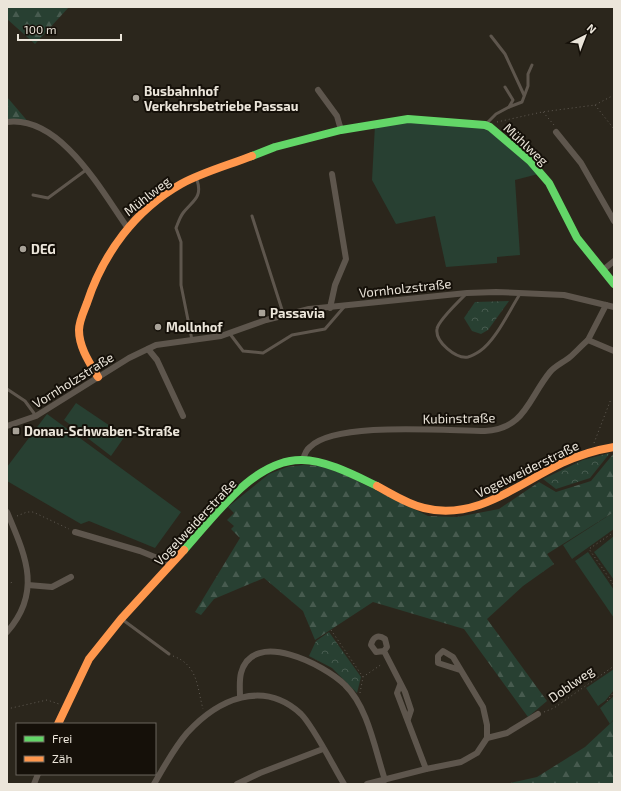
<svg xmlns="http://www.w3.org/2000/svg" width="621" height="791" viewBox="0 0 621 791" font-family="'Exo 2',sans-serif">
<defs>
<pattern id="forest-firs" width="22" height="20" patternUnits="userSpaceOnUse"><rect width="22" height="20" fill="#284032"/><path d="M5 1l3.5 6h-7zM16 11l3.5 6h-7z" fill="#475b4f"/></pattern>
<pattern id="park-crowns" width="20" height="18" patternUnits="userSpaceOnUse"><rect width="20" height="18" fill="#284032"/><path d="M2 6a3 3 0 1 1 6 0M12 15a3 3 0 1 1 6 0" fill="none" stroke="#475b4f"/></pattern>
</defs>
<rect width="100%" height="100%" fill="#2b261c"/>
<g fill="#284032">
<path d="M407 119 485 125 542 173 515 180 520 255 497 257V263L446 267 435 216 396 224 372 180 375 125Z"/>
<path d="M76 403 125 436 111 456 64 420Z"/>
<path d="M47 414 181 512 155 548 89 521 81 524 7 481V467Z"/>
<path d="M614 512V529L572 559 563 545Z"/>
<path d="M614 536V580L594 552Z"/>
<path d="M588 552 614 590V618L575 561Z"/>
<path d="M614 669V690L605 701 598 706 586 688Z"/>
<path d="M614 696V719L610 724 600 708Z"/>
</g>
<g fill="url(#forest-firs)">
<path d="M7 7H69L35 44 7 19Z"/>
<path d="M7 97 30 124 7 120Z"/>
<path d="M614 453V512L547 554 554 564 523 586 487 619 547 701 528 717 464 629 373 602 315 640 303 611 264 578 214 599 201 615 195 612 240 538 231 529 234 526 227 520 234 513 228 507 269 474 287 467 303 465 320 466 343 474 428 516 457 517 499 509 539 482 556 492 591 481Z"/>
<path d="M614 720V784H506L537 777 585 747Z"/>
</g>
<g fill="url(#park-crowns)">
<path d="M509 301 488 330 481 334 472 331 464 318 475 302Z"/>
<path d="M610 453 590 478 556 489 543 479 583 460Z"/>
<path d="M329 632 361 677 357 693 332 668 309 656 316 641Z"/>
</g>
<g fill="none" stroke-linecap="round" stroke-linejoin="round">
<g stroke="#615b53" stroke-width="1" stroke-dasharray="1 3" stroke-linecap="butt">
<path d="M595 105 614 129"/>
<path d="M543 112 554 125"/>
<path d="M497 122 542 112 595 105 614 95"/>
<path d="M594 443 611 399"/>
<path d="M17 516 27 512H33L69 529"/>
<path d="M614 532 589 549 614 585"/>
<path d="M7 584 13 582"/>
<path d="M331 630 363 677"/>
<path d="M173 656C198 665 197 687 203 709"/>
<path d="M360 693 363 677 382 664"/>
<path d="M607 701 614 692"/>
<path d="M7 709 47 700 59 704"/>
<path d="M544 712 554 708 614 666"/>
</g>
<g stroke="#5e564d" stroke-width="3">
<path d="M491 36 505 54 524 95"/>
<path d="M505 87 513 100 509 107 522 102 528 86V74L532 65"/>
<path d="M486 124 496 114 509 107"/>
<path d="M33 195 48 198 86 170"/>
<path d="M252 216 284 316"/>
<path d="M466 294C459 301 438 321 437 329 435 342 456 359 468 357 472 356 477 353 480 351 496 340 509 311 520 294"/>
<path d="M230 334 243 351 263 353 292 335 325 329 344 307"/>
<path d="M192 340 181 285V242L176 228C178 223 180 217 183 213 192 201 203 198 197 180"/>
<path d="M7 389 25 401 36 416"/>
<path d="M123 620 169 654"/>
</g>
<g stroke="#5e564d" stroke-width="6">
<path d="M318 90 337 116 341 130"/>
<path d="M7 122C60 115 101 190 127 227"/>
<path d="M556 132 581 163 614 221"/>
<path d="M603 270 614 261"/>
<path d="M330 308 335 285 346 259 332 174"/>
<path d="M588 340 606 305"/>
<path d="M148 349 157 360 183 416"/>
<path d="M7 426 36 416 129 358 156 345 221 336 266 320 309 309 467 293 496 292 564 295 614 307"/>
<path d="M303 460C304 456 306 450 310 447 335 421 447 431 485 431 525 429 528 399 550 372 555 366 564 362 570 357 576 352 582 345 588 340L614 351"/>
<path d="M7 512C25 555 43 591 7 632"/>
<path d="M75 532 140 551 172 564"/>
<path d="M28 585 52 587 71 577"/>
<path d="M384 651 376 652 371 645C373 637 378 634 385 639L387 647 384 651 405 692 411 710 408 719"/>
<path d="M400 685 397 693 426 769"/>
<path d="M240 697C240 689 239 681 241 673 253 628 325 665 345 685 368 707 375 750 385 780"/>
<path d="M487 738 507 733 538 714"/>
<path d="M34 784 38 774"/>
<path d="M154 784C164 767 174 748 187 733 218 699 263 679 301 714 314 727 333 766 344 784"/>
<path d="M237 784 260 773 323 749"/>
<path d="M367 784 426 769 461 762 477 753 487 738V725L483 707 453 657 443 651 438 656V663L460 670"/>
</g>
<g stroke="#63d668" stroke-width="8">
<path d="M252 156 275 147 341 130 408 119 485 125 490 127 530 161 549 183 577 238 614 284"/>
<path d="M184 550C214 517 254 459 302 460 326 460 356 476 377 486"/>
</g>
<g stroke="#ff974d" stroke-width="8">
<path d="M98 377C89 362 79 347 79 330 79 321 84 311 87 303 103 254 135 210 181 184 203 172 229 165 252 156"/>
<path d="M377 486C392 494 407 504 424 508 476 521 518 484 562 463 579 455 596 450 614 447"/>
<path d="M58 724 89 659 121 619 184 550"/>
</g>
</g>
<g fill="#a8a298" stroke="#151009" stroke-width="1.5">
<circle cx="136" cy="98" r="4"/>
<circle cx="23" cy="249" r="4"/>
<rect x="258" y="309" width="8" height="8" rx="2"/>
<circle cx="158" cy="327" r="4"/>
<rect x="12" y="427" width="8" height="8" rx="2"/>
</g>
<g text-anchor="middle" dominant-baseline="central" stroke-width="4" stroke-linejoin="round" paint-order="stroke">
<g font-size="13" font-weight="bold" fill="#ebe5da" stroke="#151009" text-anchor="start">
<text x="144" y="91">Busbahnhof<tspan x="144" dy="15">Verkehrsbetriebe Passau</tspan></text>
<text x="31" y="249">DEG</text>
<text x="270" y="313">Passavia</text>
<text x="166" y="327">Mollnhof</text>
<text x="24" y="431">Donau-Schwaben-Straße</text>
</g>
<g font-size="13" fill="#ebe5da" stroke="#151009">
<text transform="translate(526 144) rotate(43)">Mühlweg</text>
<text transform="translate(147 196) rotate(-38)">Mühlweg</text>
<text transform="translate(405 288) rotate(-6)">Vornholzstraße</text>
<text transform="translate(73 380) rotate(-32)">Vornholzstraße</text>
<text transform="translate(459 418) rotate(-1)">Kubinstraße</text>
<text transform="translate(527 469) rotate(-26)">Vogelweiderstraße</text>
<text transform="translate(195 522) rotate(-47)">Vogelweiderstraße</text>
<text transform="translate(571 684) rotate(-35)">Doblweg</text>
</g>
</g>
<rect width="621" height="791" fill="none" stroke="#ebe5da" stroke-width="16"/>
<rect x="16" y="723" width="140" height="52" fill="#151009" stroke="#6b655d"/>
<rect x="24" y="736" width="20" height="6" fill="#63d668" stroke="#6b655d"/>
<text x="52" y="743" font-size="12" fill="#ebe5da">Frei</text>
<rect x="24" y="756" width="20" height="6" fill="#ff974d" stroke="#6b655d"/>
<text x="52" y="763" font-size="12" fill="#ebe5da">Zäh</text>
<g transform="translate(585 36) rotate(42)" stroke="#151009" stroke-width="3" paint-order="stroke">
<path d="M0-3L7 15L0 10L-7 15Z" fill="#ebe5da"/>
<text y="-6" font-size="11" font-weight="bold" text-anchor="middle" fill="#ebe5da">N</text>
</g>
<path d="M18 34v6h103v-6" fill="none" stroke="#ebe5da" stroke-width="2"/>
<text x="24" y="34" font-size="12" fill="#ebe5da" stroke="#151009" stroke-width="3" paint-order="stroke">100 m</text>
</svg>
